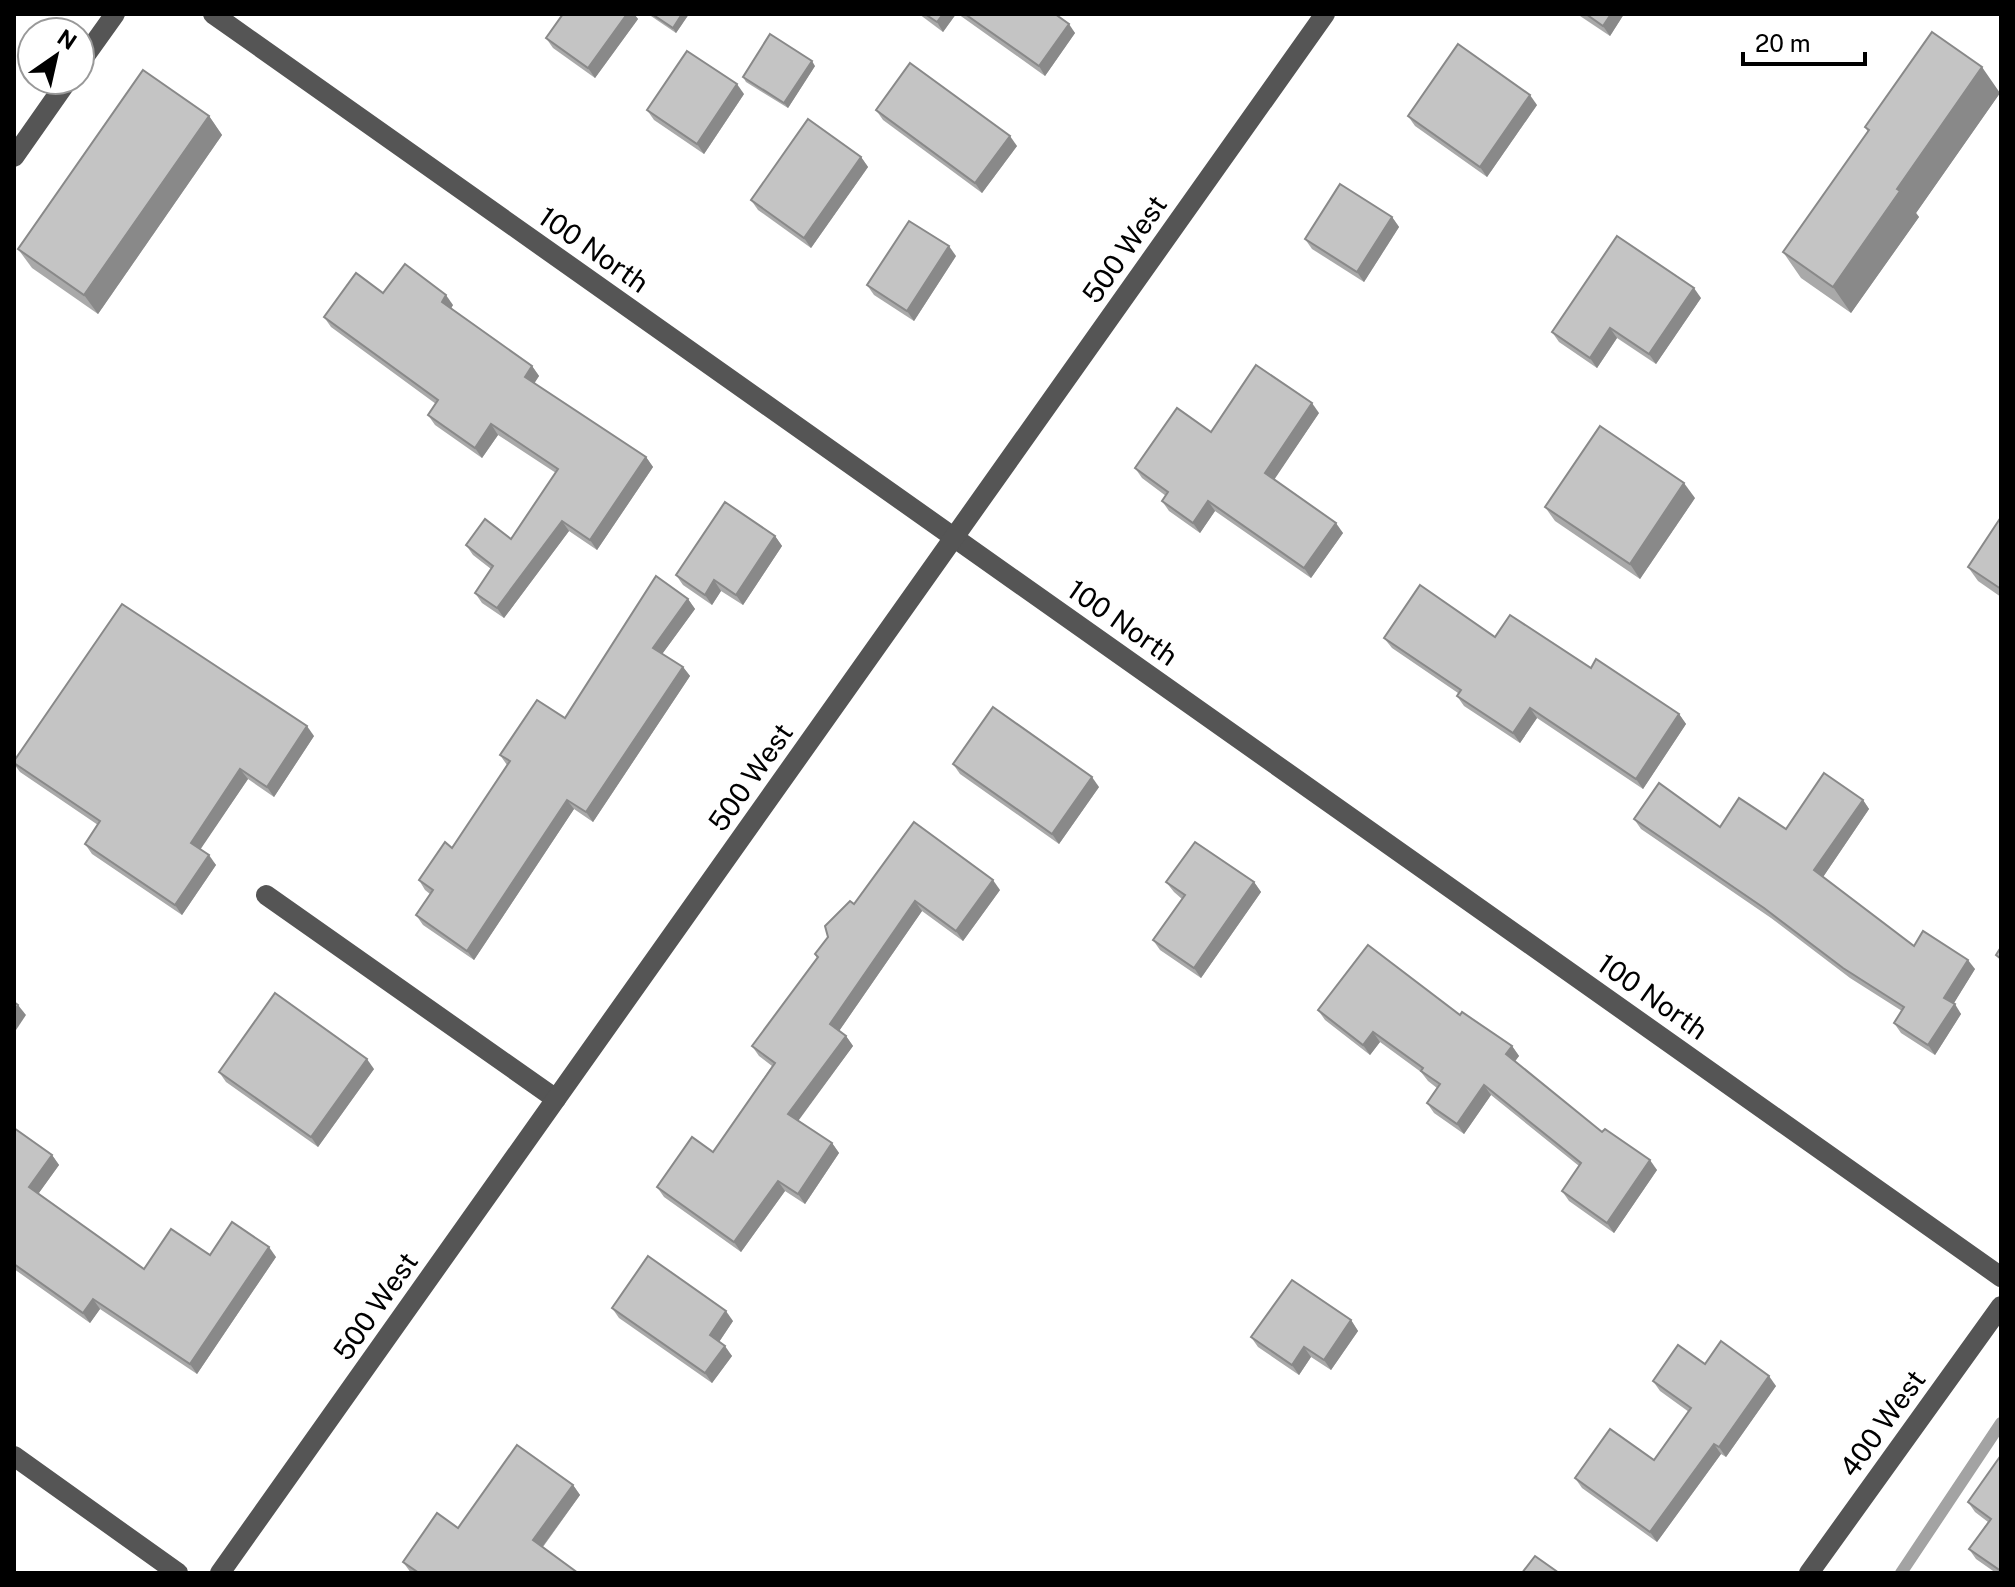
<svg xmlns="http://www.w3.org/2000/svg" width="2015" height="1587" viewBox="0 0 2015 1587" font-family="'Public Sans',sans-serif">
<rect width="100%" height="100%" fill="#fff"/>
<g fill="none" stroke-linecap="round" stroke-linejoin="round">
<path stroke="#a3a3a3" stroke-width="12" d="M1901 1573 2001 1423"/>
<g stroke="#555" stroke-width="20">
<path d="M213 14 2001 1277"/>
<path d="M80 63 115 14"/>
<path d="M14 157 68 80"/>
<path d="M266 895 556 1099"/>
<path d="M14 1456 178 1573"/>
<path d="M220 1573 1325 14"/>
<path d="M1809 1573 2001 1306"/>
</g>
</g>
<g fill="#a9a9a9">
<path d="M563 14H634L638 19 595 78 553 48 546 38Z"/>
<path d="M648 14H689L676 33Z"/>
<path d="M919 14H956L943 32Z"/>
<path d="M958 14H1055L1075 33 1045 76Z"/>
<path d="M1577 14H1624L1610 36Z"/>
<path d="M815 66 788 108 746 82 743 77Z"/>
<path d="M2000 93 1916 213 1919 217 1851 313 1801 278 1783 252 1868 132 1865 127Z"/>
<path d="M744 94 704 154 654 120 647 110Z"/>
<path d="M1537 105 1487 177 1415 126 1408 116Z"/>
<path d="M876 110 1017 146 982 193 883 120Z"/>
<path d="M209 116 222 135 98 314 32 268 18 249Z"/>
<path d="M861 157 868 167 811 248 758 210 751 200Z"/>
<path d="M1392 217 1399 227 1364 282 1312 249 1305 239Z"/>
<path d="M956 256 914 321 874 295 867 285Z"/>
<path d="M383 293 453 305 451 308 532 366 539 376 534 383 646 457 653 467 597 550 569 531 504 618 482 603 475 593 491 569 473 555 466 545 511 539 556 473 498 435 482 458 435 425 428 415 436 404 331 327 324 317Z"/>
<path d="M1701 298 1656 364 1617 338 1597 368 1559 342 1552 332Z"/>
<path d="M1319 413 1274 479 1343 533 1311 578 1215 511 1200 533 1169 511 1162 501 1166 496 1142 478 1135 468 1211 432Z"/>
<path d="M1695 498 1640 579 1555 521 1545 507Z"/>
<path d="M2001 517V597L1978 581 1968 567Z"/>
<path d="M775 536 782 546 743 605 721 591 712 605 683 585 676 575Z"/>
<path d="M688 599 695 609 662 654 683 667 690 676 593 822 574 809 474 960 423 925 416 915 430 894 425 890 419 880 452 848 507 765 500 755 565 718Z"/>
<path d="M1495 637 1591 668 1679 714 1686 724 1643 789 1537 718 1520 743 1464 706 1457 696 1458 693 1392 648 1384 638Z"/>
<path d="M314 736 274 797 248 779 200 849 216 865 182 915 92 854 85 844 98 825 20 772 14 764V761Z"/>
<path d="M953 764 1099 787 1059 844 960 774Z"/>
<path d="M1863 800 1869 809 1823 877 1914 946 1975 969 1953 1004 1961 1014 1935 1055 1901 1033 1894 1023 1902 1011 1850 978 1771 918 1641 829 1634 819 1720 827 1786 829Z"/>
<path d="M1166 882H1254L1261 892 1201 978 1160 950 1153 940 1182 899 1174 892Z"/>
<path d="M1000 890 963 941 922 911 839 1031 846 1036 853 1046 798 1120 832 1143 839 1153 805 1204 785 1191 741 1252 664 1197 657 1187 713 1152 772 1066 759 1056 752 1046 817 958 815 954 854 904Z"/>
<path d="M1318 1010 1460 1015 1512 1046 1519 1056 1515 1061 1602 1132 1657 1170 1614 1233 1569 1201 1562 1191 1579 1166 1491 1095 1464 1134 1434 1113 1427 1103 1437 1088 1428 1081 1421 1072 1380 1042 1370 1055 1325 1020Z"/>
<path d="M374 1069 318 1147 226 1082 219 1072Z"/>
<path d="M14 1128 52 1155 59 1165 38 1194 144 1269 210 1255 276 1257 197 1374 100 1309 90 1323 14 1269Z"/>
<path d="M612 1308 733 1321 719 1342 732 1356 712 1383 619 1318Z"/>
<path d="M1351 1320 1358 1331 1331 1370 1311 1357 1299 1375 1258 1347 1251 1337Z"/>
<path d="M1705 1364 1776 1386 1726 1457 1721 1454 1657 1542 1582 1488 1575 1478 1654 1460 1689 1412 1660 1391 1653 1381Z"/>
<path d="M2001 1460V1573H1996L1976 1559 1969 1549 1988 1522 1975 1512 1968 1502Z"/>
<path d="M573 1485 580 1495 543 1547 578 1573H411L403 1562 458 1528Z"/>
</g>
<g fill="#898989">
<path d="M627 14H634L638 19 595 78 588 68Z"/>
<path d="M682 14H689L676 33 673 28Z"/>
<path d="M943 14H956L943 32 937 22Z"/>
<path d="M1611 14H1624L1610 36 1603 26Z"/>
<path d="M1069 24 1075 33 1045 76 1039 66Z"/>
<path d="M812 61 815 66 788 108 784 103Z"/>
<path d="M1982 67 2000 93 1916 213 1919 217 1851 313 1833 287 1897 189Z"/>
<path d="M737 84 744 94 704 154 697 144Z"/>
<path d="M1530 95 1537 105 1487 177 1480 167Z"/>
<path d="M209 116 222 135 98 314 84 295Z"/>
<path d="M1010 136 1017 146 982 193 975 183Z"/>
<path d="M861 157 868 167 811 248 804 238Z"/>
<path d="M1392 217 1399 227 1364 282 1357 272Z"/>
<path d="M949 246 956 256 914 321 907 311Z"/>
<path d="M1694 288 1701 298 1656 364 1649 354Z"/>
<path d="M446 295 453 305 449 312 442 302Z"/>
<path d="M1610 328 1617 338 1597 368 1590 358Z"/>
<path d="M532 366 539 376 532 387 525 377Z"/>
<path d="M1312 403 1319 413 1272 483 1265 473Z"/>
<path d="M491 424 498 435 482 458 475 448Z"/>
<path d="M646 457 653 467 597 550 590 540Z"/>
<path d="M1684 483 1695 498 1640 579 1630 564Z"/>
<path d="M1208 501 1215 511 1200 533 1193 523Z"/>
<path d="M562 521 569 531 504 618 497 608Z"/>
<path d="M1336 523 1343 533 1311 578 1304 568Z"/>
<path d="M775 536 782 546 743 605 736 595Z"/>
<path d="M714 580 721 591 712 605 705 595Z"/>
<path d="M688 599 695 609 660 657 653 648Z"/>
<path d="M683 667 690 676 593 822 586 812Z"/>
<path d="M1530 708 1537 718 1520 743 1513 733Z"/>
<path d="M1679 714 1686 724 1643 789 1636 779Z"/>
<path d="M307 726 314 736 274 797 267 787Z"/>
<path d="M240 769 248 779 198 853 191 843Z"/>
<path d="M1092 777 1099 787 1059 844 1052 834Z"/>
<path d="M567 800 574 809 474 960 467 951Z"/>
<path d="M1863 800 1869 809 1821 880 1814 870Z"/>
<path d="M209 855 216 865 182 915 175 905Z"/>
<path d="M993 880 1000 890 963 941 956 931Z"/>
<path d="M1254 882 1261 892 1201 978 1194 968Z"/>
<path d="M915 901 922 911 837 1034 830 1024Z"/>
<path d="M1968 960 1975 969 1951 1008 1944 998Z"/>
<path d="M1955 1004 1961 1014 1935 1055 1928 1045Z"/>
<path d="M18 1005 26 1015 14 1033V1012Z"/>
<path d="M1373 1032 1380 1042 1370 1055 1363 1045Z"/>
<path d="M846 1036 853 1046 796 1124 788 1114Z"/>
<path d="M1512 1046 1519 1056 1513 1064 1506 1054Z"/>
<path d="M367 1059 374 1069 318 1147 311 1137Z"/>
<path d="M1484 1085 1491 1095 1464 1134 1457 1124Z"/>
<path d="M832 1143 839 1153 805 1204 798 1194Z"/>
<path d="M52 1155 59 1165 36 1197 29 1187Z"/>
<path d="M1650 1160 1657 1170 1614 1233 1607 1223Z"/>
<path d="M778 1181 785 1191 741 1252 734 1242Z"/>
<path d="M269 1247 276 1257 197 1374 190 1364Z"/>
<path d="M93 1299 100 1309 90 1323 83 1313Z"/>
<path d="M726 1311 733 1321 717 1345 710 1335Z"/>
<path d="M1351 1320 1358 1331 1331 1370 1324 1360Z"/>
<path d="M725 1346 732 1356 712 1383 705 1373Z"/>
<path d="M1304 1347 1311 1357 1299 1375 1292 1365Z"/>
<path d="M1769 1376 1776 1386 1726 1457 1719 1447Z"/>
<path d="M1714 1444 1721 1454 1657 1542 1650 1532Z"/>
<path d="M573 1485 580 1495 540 1550 533 1540Z"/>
</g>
<g fill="#c4c4c4" stroke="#898989" stroke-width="2">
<path d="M563 14H627L588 68 546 38Z"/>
<path d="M652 14H682L673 28Z"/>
<path d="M925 14H943L937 22Z"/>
<path d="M965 14H1055L1069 24 1039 66Z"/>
<path d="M1586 14H1611L1603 26Z"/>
<path d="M1932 32 1982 67 1897 189 1900 191 1833 287 1783 252 1869 130 1865 127Z"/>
<path d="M770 34 812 61 784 103 743 77Z"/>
<path d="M1458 44 1530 95 1480 167 1408 116Z"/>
<path d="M687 51 737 84 697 144 647 110Z"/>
<path d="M910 63 1010 136 975 183 876 110Z"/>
<path d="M143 70 209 116 84 295 18 249Z"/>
<path d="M808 119 861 157 804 238 751 200Z"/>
<path d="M1340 184 1392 217 1357 272 1305 239Z"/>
<path d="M909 221 949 246 907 311 867 285Z"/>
<path d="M1617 236 1694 288 1649 354 1610 328 1590 358 1552 332Z"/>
<path d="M405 264 446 295 442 302 532 366 525 377 646 457 590 540 562 521 497 608 475 593 493 566 466 545 485 519 511 539 558 469 491 424 475 448 428 415 438 400 324 317 356 273 383 293Z"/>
<path d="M1256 365 1312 403 1265 473 1336 523 1304 568 1208 501 1193 523 1162 501 1168 492 1135 468 1177 408 1211 432Z"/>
<path d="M1600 426 1684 483 1630 564 1545 507Z"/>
<path d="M725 502 775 536 736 595 714 580 705 595 676 575Z"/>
<path d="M2001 517V589L1968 567Z"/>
<path d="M656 576 688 599 653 648 683 667 586 812 567 800 467 951 416 915 433 890 419 880 445 842 452 848 510 761 500 755 537 700 565 718Z"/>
<path d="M1420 585 1495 637 1510 615 1591 668 1596 659 1679 714 1636 779 1530 708 1513 733 1457 696 1461 690 1384 638Z"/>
<path d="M122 604 307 726 267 787 240 769 191 843 209 855 175 905 85 844 100 821 14 763V761Z"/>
<path d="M993 707 1092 777 1052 834 953 764Z"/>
<path d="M1824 773 1863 800 1814 870 1914 946 1923 931 1968 960 1944 998 1955 1004 1928 1045 1894 1023 1904 1007 1843 968 1764 908 1634 819 1659 783 1720 827 1739 798 1786 829Z"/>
<path d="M914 822 993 880 956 931 915 901 830 1024 846 1036 788 1114 832 1143 798 1194 778 1181 734 1242 657 1187 692 1137 713 1152 775 1063 752 1046 818 957 815 954 828 937 825 926 850 901 854 904Z"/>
<path d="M1195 842 1254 882 1194 968 1153 940 1185 895 1166 882Z"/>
<path d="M1368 945 1460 1015 1462 1012 1512 1046 1506 1054 1602 1132 1605 1129 1650 1160 1607 1223 1562 1191 1581 1163 1484 1085 1457 1124 1427 1103 1440 1084 1421 1071 1423 1068 1373 1032 1363 1045 1318 1010Z"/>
<path d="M2001 947V959L1996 955Z"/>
<path d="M275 993 367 1059 311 1137 219 1072Z"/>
<path d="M14 1002 18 1005 14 1012Z"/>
<path d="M14 1128 52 1155 29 1187 144 1269 171 1229 210 1255 232 1222 269 1247 190 1364 93 1299 83 1313 14 1264Z"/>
<path d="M648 1256 726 1311 710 1335 725 1346 705 1373 612 1308Z"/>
<path d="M1292 1280 1351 1320 1324 1360 1304 1347 1292 1365 1251 1337Z"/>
<path d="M1721 1341 1769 1376 1719 1447 1714 1444 1650 1532 1575 1478 1610 1429 1654 1460 1691 1408 1653 1381 1678 1345 1705 1364Z"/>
<path d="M517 1445 573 1485 533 1540 578 1573H419L403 1562 437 1513 458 1528Z"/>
<path d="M1999 1458 2001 1460V1571L1969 1549 1991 1519 1968 1502Z"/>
<path d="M1535 1556 1559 1573H1522Z"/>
</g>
<g text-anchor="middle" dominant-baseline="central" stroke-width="6" stroke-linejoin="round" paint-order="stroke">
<g font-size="28" fill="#000" stroke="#fff">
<text transform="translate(594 249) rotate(35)">100 North</text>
<text transform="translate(1124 249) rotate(-55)">500 West</text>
<text transform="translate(1123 622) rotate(35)">100 North</text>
<text transform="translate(750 777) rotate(-55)">500 West</text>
<text transform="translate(1653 996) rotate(35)">100 North</text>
<text transform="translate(375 1306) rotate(-55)">500 West</text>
<text transform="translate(1882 1423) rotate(-54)">400 West</text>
</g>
</g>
<rect width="2015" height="1587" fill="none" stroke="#000000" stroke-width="32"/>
<g transform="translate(56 56) rotate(34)"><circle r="38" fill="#ffffff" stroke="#999999" stroke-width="2"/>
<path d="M0-6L14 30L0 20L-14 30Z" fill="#000000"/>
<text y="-12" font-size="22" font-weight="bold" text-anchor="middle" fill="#000000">N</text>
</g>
<path d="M1743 52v12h122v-12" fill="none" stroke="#000000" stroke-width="4"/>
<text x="1755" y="52" font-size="24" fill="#000000" stroke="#ffffff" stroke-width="6" paint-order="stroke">20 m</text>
</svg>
